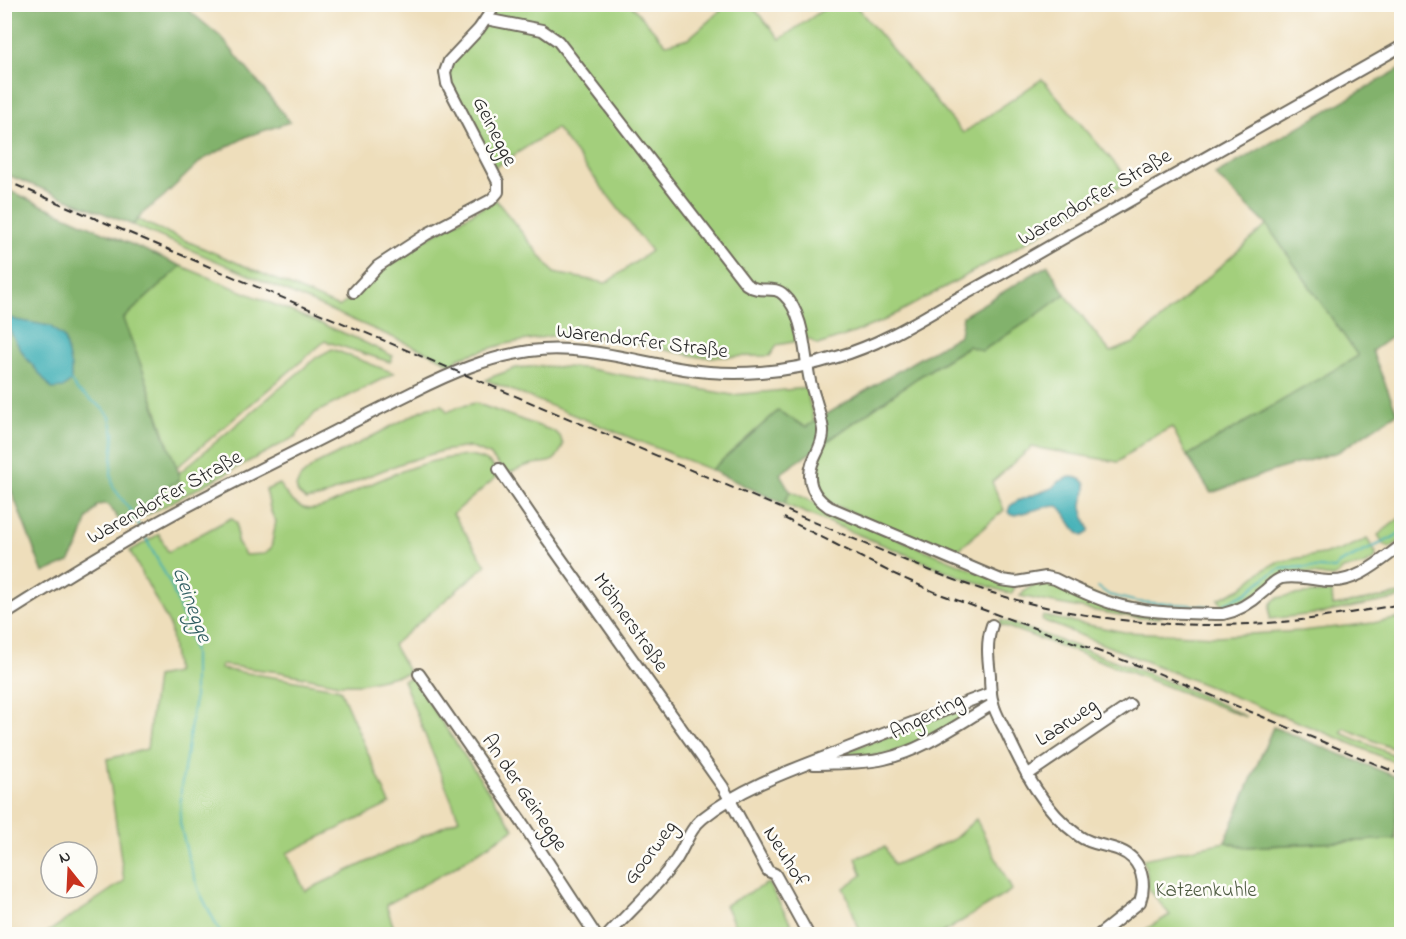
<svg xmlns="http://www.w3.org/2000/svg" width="1406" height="939" viewBox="0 0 1406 939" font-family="'Indie Flower',sans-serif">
<rect width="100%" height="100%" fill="#fdfcf7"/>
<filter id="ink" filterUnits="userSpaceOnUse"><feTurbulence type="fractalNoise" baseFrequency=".0167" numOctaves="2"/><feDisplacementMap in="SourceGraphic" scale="12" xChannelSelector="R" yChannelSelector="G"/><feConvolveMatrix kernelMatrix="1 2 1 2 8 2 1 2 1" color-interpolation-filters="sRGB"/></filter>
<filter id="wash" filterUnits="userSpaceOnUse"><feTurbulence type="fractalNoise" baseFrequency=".008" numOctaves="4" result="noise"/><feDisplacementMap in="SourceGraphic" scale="24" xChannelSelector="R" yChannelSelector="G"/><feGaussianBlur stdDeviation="1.35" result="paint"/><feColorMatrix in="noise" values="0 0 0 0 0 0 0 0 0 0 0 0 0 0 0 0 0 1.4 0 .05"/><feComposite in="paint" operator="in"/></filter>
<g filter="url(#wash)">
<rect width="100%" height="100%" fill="#eedebb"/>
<g fill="#a3cf7c" stroke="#677d54" stroke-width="1.5">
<path d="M499 4 631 5 666 44 689 38 727 5H751L780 39 830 5H855L963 133 1042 79 1130 181 1023 244 885 320 856 332 818 345 809 339 777 345 770 356 700 357 612 339 551 336 505 344 458 358 453 365 436 356 133 225 136 219 339 307 354 296 381 267 429 237 496 200 554 273 606 283 651 251 556 128 494 168 449 81V66Z"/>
<path d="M1267 225 1359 357 1187 456 1172 427 1147 440 1118 462 1032 447 992 482 1004 510 951 556 832 504 821 494 815 487V464L824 444 917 378 969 346 982 351 1030 320 1065 294 1110 352 1134 343Z"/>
<path d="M181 266 353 337 393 356 390 362 325 341 176 468 144 373 123 319Z"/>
<path d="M332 349 394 373 315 413 295 437 153 512 157 493 179 480V473L317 357Z"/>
<path d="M541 366 584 368 732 395 806 388 814 422 806 427 778 411 711 470 486 380 489 378 516 368Z"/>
<path d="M475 403 553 431 560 436 563 445C554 468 548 460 529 465 521 467 515 472 506 473L490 455 469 447 442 451 405 462 368 476 322 497 306 500 298 493 296 487 300 478 315 465 350 448 428 407 443 405 447 412 458 407Z"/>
<path d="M469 456C485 459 490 461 500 474L453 514 486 565 393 645 409 673 360 684H339L280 672 221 665 220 669 279 678 340 689 390 804 287 853 305 891 459 819 403 680 412 678 514 829 450 870 386 905 396 934H45L124 881 107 759 147 749 156 677 176 673 170 626 130 551 159 534 168 552 231 518 237 523V541L245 555 264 554 271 548 276 521C268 510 270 503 266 490L279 484C286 494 295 508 309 509 326 510 349 494 364 487 397 472 433 457 469 456Z"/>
<path d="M790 491 838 514 1015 587 1011 594 959 576 784 504Z"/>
<path d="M1401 517V540L1390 548 1384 545 1378 535Z"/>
<path d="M1367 539 1376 553 1375 559 1364 565 1343 569 1337 575 1332 577 1300 572 1230 608H1224L1218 599 1241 588 1260 572 1277 562 1339 551Z"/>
<path d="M1050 580 1162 617C1143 620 1122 615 1102 612 1075 607 1047 602 1020 596 1029 586 1037 582 1050 580Z"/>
<path d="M1332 592 1333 606 1401 594V598L1323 613 1270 619C1270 612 1268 605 1274 600 1281 594 1320 593 1332 592Z"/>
<path d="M1043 616 1124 632 1216 636 1302 631 1373 623 1401 618V752L1344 728 1341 733 1401 758V765L1338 738 1042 620Z"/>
<path d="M1001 620C1051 637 1100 655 1149 674 1182 687 1215 700 1246 717L1098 660 999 624Z"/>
<path d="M966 707 970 712 944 731 892 753 836 761 834 756Z"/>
<path d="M976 819 1012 890 941 934H861L844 888 862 875 856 858 885 847 894 865 954 839Z"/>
<path d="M1395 839H1401V934H1139L1151 926 1170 915 1148 888 1147 874 1143 859 1225 842 1246 847Z"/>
<path d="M768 883 797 934H719L735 926 725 905Z"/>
</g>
<g fill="#82b26c" stroke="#566e4c" stroke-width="1.5">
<path d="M4 5H182L222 38 290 122 248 136 202 160 163 197 143 213 133 225 5 174Z"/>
<path d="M1401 68V330L1372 351 1397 413 1338 452 1276 470 1211 493 1187 456 1358 356 1267 225 1215 175Z"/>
<path d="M5 189 181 266 123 319 144 373 164 435 179 473V480L157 493 153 512 123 526 109 505 104 504 98 505 87 520 79 545 69 562 43 573 5 474Z"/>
<path d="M1048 265 1065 294 1030 320 982 351 968 346 917 378 780 474 790 491 784 504 711 470 778 411 806 427 913 362 960 335 963 316Z"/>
<path d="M1273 727 1399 778 1395 839 1246 847 1225 842Z"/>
</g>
<g fill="#3badb4" stroke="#336c70" stroke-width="1.5">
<path d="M5 315 16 320 50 326 64 338 71 367V381L63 388 52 389 24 355 12 335Z"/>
<path d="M1070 477C1078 477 1088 480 1086 490 1086 495 1082 499 1082 505 1082 513 1087 521 1089 529V532L1083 536C1071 530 1068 514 1058 506L1046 507 1015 515H1011L1008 512 1010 506 1017 501 1052 488 1058 482Z"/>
</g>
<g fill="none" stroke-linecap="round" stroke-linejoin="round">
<g stroke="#3badb4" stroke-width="2">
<path d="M71 381 77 390 101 407 110 417 114 434 111 473 113 487 133 514 140 528"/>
<path d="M144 535 171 585 190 635 194 653V704L181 789 180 823 188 857 199 891 221 934"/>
<path d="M1098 587 1109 595 1138 602 1209 606"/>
<path d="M1224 604 1247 593 1266 577 1280 569 1302 567 1335 569 1338 564 1394 537 1402 531"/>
</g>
</g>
</g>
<g filter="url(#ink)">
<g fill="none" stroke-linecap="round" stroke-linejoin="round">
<g stroke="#6f6a5d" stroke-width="14">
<g id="minor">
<path d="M486 19 542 30 558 41 746 284C761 295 773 284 784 295 805 314 804 355 810 381 814 397 821 414 823 430 824 442 816 453 812 464 806 482 814 497 829 507L1001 580 1016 582 1046 577 1055 579C1073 588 1092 597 1111 603 1147 614 1185 613 1223 614 1238 611 1251 603 1263 592 1269 588 1274 580 1282 578 1297 575 1313 580 1328 581 1357 583 1380 561 1402 545"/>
<path d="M354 292 378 266 427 234 491 200 498 192V182L447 84 445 72 449 61 479 29 496 4"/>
<path d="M499 469 547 539 723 787 768 871 775 874 808 934"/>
<path d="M4 615C59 580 114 546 171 515 223 487 277 461 330 434 358 419 385 406 413 392 451 373 488 357 530 351 581 344 633 361 684 369 734 377 788 373 837 357 875 346 908 327 942 307 978 287 1014 267 1050 246 1167 179 1284 112 1402 46"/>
<path d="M992 625C986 642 988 658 990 675 990 684 990 694 993 703 995 713 1001 722 1006 732 1024 771 1043 810 1079 836 1095 848 1119 844 1133 859 1144 871 1145 888 1140 902L1100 934"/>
<path d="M419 674 523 824 595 934"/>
<path d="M814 764C837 763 862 764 884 759 924 750 958 724 993 704"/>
<path d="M1027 775 1130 705"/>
<path d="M609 934C631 910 657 887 676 860 685 846 690 828 703 818 738 790 783 773 825 757 880 735 935 714 991 693"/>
</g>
</g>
<use href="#minor" stroke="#fff" stroke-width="10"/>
<g stroke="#2b2b2b" stroke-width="2" stroke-dasharray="9 4.5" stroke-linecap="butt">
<path d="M4 180 835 531C888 553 941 577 996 594 1088 622 1184 630 1280 622 1321 619 1361 611 1402 604"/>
<path d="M784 518 892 573 937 593 1153 671 1402 775"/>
</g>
</g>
</g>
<g text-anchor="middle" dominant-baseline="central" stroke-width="5" stroke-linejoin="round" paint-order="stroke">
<g font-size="21" fill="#2b2b2b" stroke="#fdfcf7">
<text transform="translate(494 132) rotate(63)">Geinegge</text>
<text transform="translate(1095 198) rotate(-30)">Warendorfer Straße</text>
<text transform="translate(642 342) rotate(7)">Warendorfer Straße</text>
<text transform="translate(165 498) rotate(-29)">Warendorfer Straße</text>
<text transform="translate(630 623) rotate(55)">Möhnerstraße</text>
<text transform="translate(927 717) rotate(-27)">Angerring</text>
<text transform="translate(1067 723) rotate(-34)">Laarweg</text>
<text transform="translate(524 793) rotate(56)">An der Geinegge</text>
<text transform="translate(651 853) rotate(-53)">Goorweg</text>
<text transform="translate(785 857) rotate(58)">Neuhof</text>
</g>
<g font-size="21" fill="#4f5c43" stroke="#fdfcf7">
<text x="1206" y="891">Katzenkuhle</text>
</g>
<g font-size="22" font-style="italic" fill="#315f62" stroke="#fdfcf7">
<text transform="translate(191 605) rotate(70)">Geinegge</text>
</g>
</g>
<rect width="1406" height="939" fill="none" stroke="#fdfcf7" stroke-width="24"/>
<g transform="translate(69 870) rotate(342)"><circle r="28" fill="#fdfcf7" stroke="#a9a8a5" stroke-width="1.5"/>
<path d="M0-4.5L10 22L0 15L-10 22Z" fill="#c8321e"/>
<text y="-9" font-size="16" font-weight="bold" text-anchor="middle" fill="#2b2b2b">N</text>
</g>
</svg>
